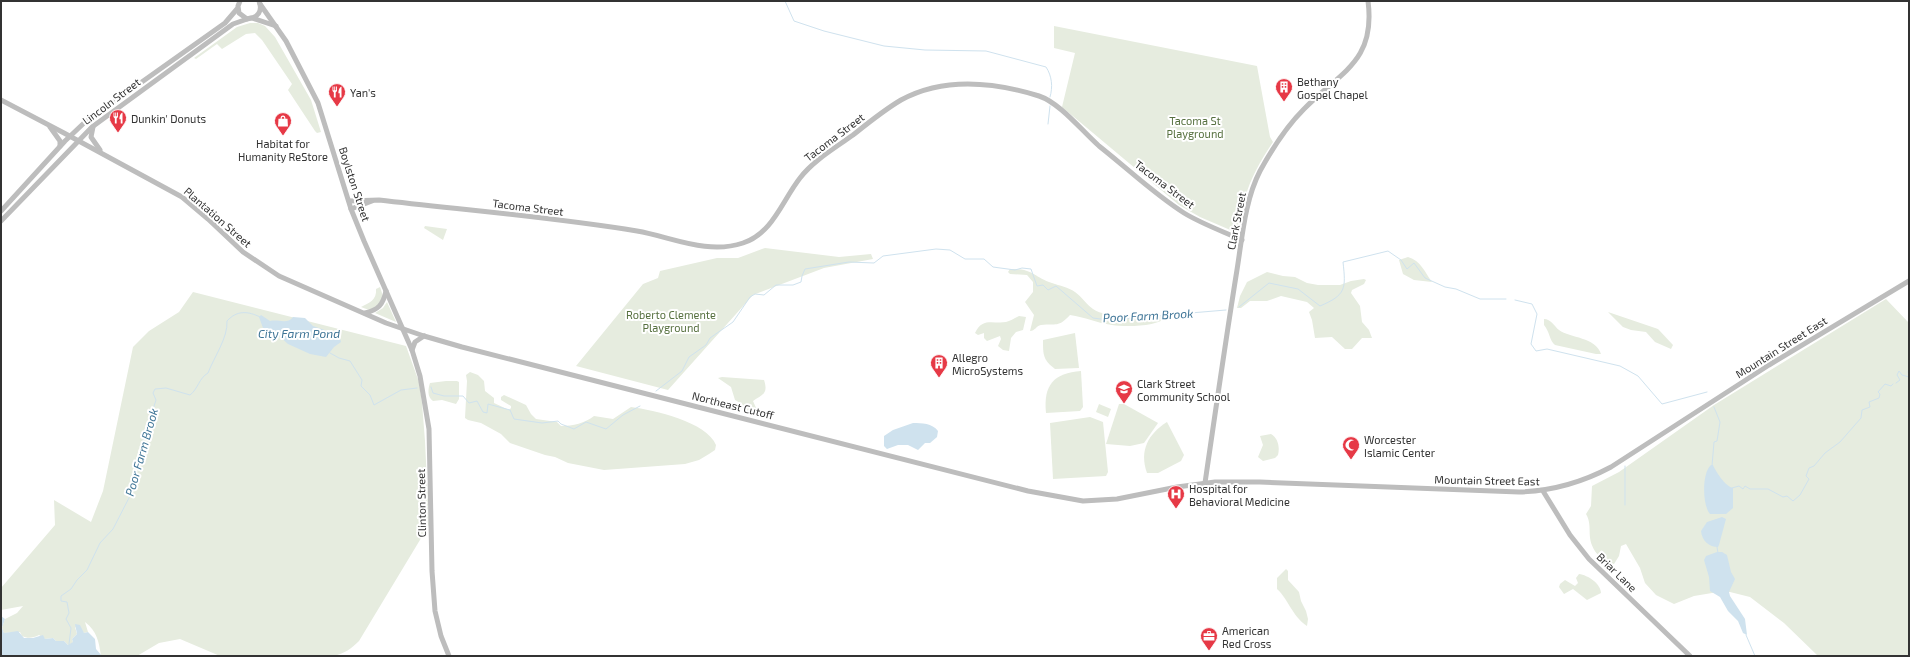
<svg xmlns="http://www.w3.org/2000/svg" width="1910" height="657" viewBox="0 0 1910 657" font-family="'Exo 2',sans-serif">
<rect width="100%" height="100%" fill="#fff"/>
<g fill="#e6ecdf">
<path d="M250 23H258L265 26 275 37 311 100 321 132 317 133 315 131 288 90 292 84 262 40 255 33 246 34 222 49 217 44 196 59 194 58 237 27Z"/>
<path d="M1054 26 1257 66 1270 137 1273 142C1261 160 1251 177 1245 198 1242 209 1242 221 1238 231L1235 232 1200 217 1179 205 1062 107 1075 53 1054 48Z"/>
<path d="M425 226 447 229 443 240 424 228Z"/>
<path d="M765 248 839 257 871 254 873 259 824 268 753 295 668 390 576 366 643 284 658 278 660 271 717 258H738Z"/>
<path d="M1408 257C1421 261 1424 271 1432 282L1414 280 1403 274 1399 260Z"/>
<path d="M1010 269C1032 268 1034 277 1052 283 1060 286 1068 287 1075 292 1082 297 1086 304 1093 309 1108 320 1150 312 1168 316 1159 327 1126 327 1112 325 1097 323 1085 317 1070 315 1058 328 1057 323 1041 325 1036 326 1035 331 1030 331L1034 315 1025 302 1033 292V282L1027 275 1010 274 1008 272Z"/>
<path d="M1267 272 1283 276 1295 277 1307 283 1318 285H1340L1351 281 1364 279 1366 280 1364 284 1352 290 1351 293 1360 306 1362 322 1369 330 1372 338H1362L1352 349H1345L1332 337 1315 338 1312 320 1309 312 1314 308 1307 302 1281 296 1267 301H1250L1241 308H1237L1240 296 1247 282Z"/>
<path d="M380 287 383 296 377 307 369 310 361 307C369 303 377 300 376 289Z"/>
<path d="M193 292 406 346 419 382 422 403 425 441 429 525 359 641C351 649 345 653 334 656H220L180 639 159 643 137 656H101C99 642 97 631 85 622L88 632 84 633 75 627 77 634 72 639 73 642 71 645H68L64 641H56L53 638 45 639 39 635C33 638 28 639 22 636L20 632 4 633 2 628 5 619 17 613 23 606 1 610V588L55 525 54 500 91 522 103 491 133 347 149 331 179 312Z"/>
<path d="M1886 299 1909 323V656H1818L1784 623 1750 597 1730 592 1712 593 1694 596 1674 604 1656 595 1645 583 1640 568 1626 544 1621 546 1619 556 1614 564C1607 563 1602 560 1598 555 1584 538 1594 528 1586 514L1591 506 1592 486 1619 472 1714 405Z"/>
<path d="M387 302 396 322 375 313 383 308Z"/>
<path d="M1608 312 1658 329 1673 345 1671 349 1655 342 1646 332 1631 330 1623 327Z"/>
<path d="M1019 316 1026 317 1023 330 1016 332 1011 338 1009 351 1003 350 998 346 1001 339 1000 336 987 341 984 338V333L978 335 975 333C982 317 993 324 1006 322 1010 321 1015 318 1019 316Z"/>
<path d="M1544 319C1551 319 1554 326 1559 330 1570 338 1596 337 1601 354H1596L1555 345C1549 340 1550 332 1544 325Z"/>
<path d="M1075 333 1079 368 1055 369C1043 360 1043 355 1043 340Z"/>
<path d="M1081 371 1083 407 1080 411 1046 413C1043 385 1054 373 1081 371Z"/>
<path d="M470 372 478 375 484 381 485 391 494 398V403L509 410 511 408V406L501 400V397L504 395 526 405 531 414 536 419 557 422 561 426C573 426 585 423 594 416L613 419 631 407C654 410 707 422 716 445L715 450 709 454 699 460 685 464 604 470 568 463 555 457 545 455 510 443 501 434 481 423 468 420 465 418 467 381 466 375Z"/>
<path d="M722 377 764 380C769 395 761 395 753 401L757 410 750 413 745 411 742 404 735 400 731 387 718 378Z"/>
<path d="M446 381H457L459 382V399L456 404 442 400 433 401C427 397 428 389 430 383Z"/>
<path d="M1099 404 1111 409 1108 417 1096 412Z"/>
<path d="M1119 404H1124L1158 423 1144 443 1130 446 1106 444Z"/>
<path d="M1090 417 1103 422 1108 472 1106 476 1053 479 1050 423Z"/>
<path d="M1167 422 1184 455 1181 461 1158 473H1147C1139 451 1148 434 1167 422Z"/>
<path d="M1271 434C1278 438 1280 447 1278 455L1275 458 1263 461 1258 457 1263 445 1260 436Z"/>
<path d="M1286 569 1288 571V580L1299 592 1301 601 1306 611 1308 619 1307 626C1292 616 1289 600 1277 589V578Z"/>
<path d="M1579 574C1588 575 1601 584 1601 593L1587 600 1573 589 1564 594 1559 587 1560 584 1565 580 1575 586 1578 583 1576 578Z"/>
</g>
<g fill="#cfe2ee">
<path d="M261 315 270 321C279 319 287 325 293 317L305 318 313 326 339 335 341 342 334 347 326 357 310 354 288 344 277 334 263 328 259 317Z"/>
<path d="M913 423C922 423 932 423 938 431L937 437 930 443H925L918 450 908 445H898L887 449 884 446V436L893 430Z"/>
<path d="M1711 465H1713C1716 472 1725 486 1733 488V508L1726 514H1710C1702 505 1702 472 1711 465Z"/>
<path d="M1722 517 1726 519 1719 545 1718 547C1709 547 1702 541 1701 531L1707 522Z"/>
<path d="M1717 552H1722L1727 555 1731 572 1735 579 1729 592 1730 596 1745 619 1747 635 1743 633 1738 621 1728 611 1720 597 1710 591 1709 577 1704 560 1706 556Z"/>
<path d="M1 616 5 619 2 628 4 633 18 631 24 638H33L43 635 45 639 53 638 56 641H64L68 645 73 642 72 639 77 634 75 624 80 625 84 633 88 632 95 639 96 649 102 656H1Z"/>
</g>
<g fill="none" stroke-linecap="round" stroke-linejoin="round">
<g stroke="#cfe2ee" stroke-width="1">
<path d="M785 1 794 21 824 31 884 46 925 50 986 51 1046 67C1052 76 1053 87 1050 97"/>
<path d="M1048 124 1050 106"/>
<path d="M1515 300 1532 304 1537 314 1531 344 1536 351 1547 349 1620 366 1638 376 1662 404 1707 392"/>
<path d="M1239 307 1269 283 1298 289 1320 306C1346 295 1346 289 1343 262L1388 251 1401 260 1407 269 1414 263 1425 278 1445 287 1456 289 1480 299H1506"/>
<path d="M330 353 339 358 350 361 362 380 361 386 370 395 374 405 401 390 417 388"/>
<path d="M1909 370 1908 372 1909 374"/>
<path d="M1896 383 1900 380 1897 375 1899 371 1902 375 1909 377"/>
<path d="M431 387 433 393 444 396H463L469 403 477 401 483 412 487 413 488 404 510 410 514 419 542 423 558 421 561 424 574 429 586 422 606 429 623 415 640 406"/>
<path d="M656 391 682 371 689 357 706 345 710 338 733 322 750 297 755 294 764 295 776 285H793L801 282 802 276 805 269 849 262 874 263 883 256 936 249 950 250 965 259H984L993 267 1015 270 1022 268 1031 269 1037 286 1043 285 1048 290 1056 286 1093 318 1108 320 1226 310"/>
<path d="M1712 466 1714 442 1717 441 1720 422 1714 407"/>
<path d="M1732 488 1739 486 1743 489 1745 486 1750 489H1768L1783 497 1787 496 1793 501 1800 495 1809 479 1806 476 1809 468 1814 466 1825 453 1840 442 1861 418 1862 410 1870 407 1869 402 1879 398 1880 394 1878 392 1885 384 1891 386 1893 384"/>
<path d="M1625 505V466"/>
<path d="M1717 547 1718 553"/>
<path d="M1746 635 1755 656"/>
<path d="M69 644 71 628 66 619 69 613 67 602 61 601V596L71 589 77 580 87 570 100 543 113 529 131 494 136 463 156 400 153 393 155 389 166 388 190 395C198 389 199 378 208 373 214 357 228 338 227 321 237 310 248 311 260 317"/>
</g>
<g stroke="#bdbdbd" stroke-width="5">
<path d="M240 1 238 6 239 13 247 19C258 18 263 11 259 1"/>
<path d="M260 4 286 41 318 103 351 209 364 241 412 350 420 376 429 429 432 571 435 611 441 636 449 656"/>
<path d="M252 18 276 26"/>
<path d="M1 100 64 133 182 197 208 219 243 252 279 276 386 323 424 336 462 347 1028 491 1083 501 1117 499 1177 487 1215 482H1260L1519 492C1552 491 1581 483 1611 467L1769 365 1909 281"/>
<path d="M50 127 60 141V146"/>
<path d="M93 127 91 137 100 150"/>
<path d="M349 201 379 200C465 210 552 217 637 231 672 237 707 255 743 243 773 233 782 201 800 178 814 160 835 148 853 135 868 123 884 110 901 100 943 77 994 82 1039 96 1060 103 1082 131 1099 146 1127 168 1154 194 1184 213 1202 224 1222 231 1242 240"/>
<path d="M351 209 372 201"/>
<path d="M1 211 65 141 84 123 225 23 237 9"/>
<path d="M1 221 92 127 233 24 250 18"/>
<path d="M365 313C378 310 383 305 386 291"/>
<path d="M412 350 415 342 424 336"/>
<path d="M1205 483C1215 414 1225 345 1236 276 1242 241 1244 202 1260 171 1272 149 1287 126 1304 109 1340 72 1376 62 1368 1"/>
<path d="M1543 491 1570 535 1589 559 1690 656"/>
</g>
</g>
<defs>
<g id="building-pin" transform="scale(0.9)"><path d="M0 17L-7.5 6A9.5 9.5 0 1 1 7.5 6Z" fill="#e63946" stroke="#fff"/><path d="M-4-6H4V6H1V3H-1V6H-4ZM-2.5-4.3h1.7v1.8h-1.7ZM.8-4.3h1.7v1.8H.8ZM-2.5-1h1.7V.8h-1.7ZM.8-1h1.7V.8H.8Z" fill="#fff"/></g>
<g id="restaurant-pin" transform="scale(0.9)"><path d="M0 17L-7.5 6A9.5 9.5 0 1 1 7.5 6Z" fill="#e63946" stroke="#fff"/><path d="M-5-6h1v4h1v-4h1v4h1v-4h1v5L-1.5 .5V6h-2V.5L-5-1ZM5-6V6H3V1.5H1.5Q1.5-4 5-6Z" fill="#fff"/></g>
<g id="shop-pin" transform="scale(0.9)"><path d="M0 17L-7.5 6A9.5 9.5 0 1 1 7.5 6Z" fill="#e63946" stroke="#fff"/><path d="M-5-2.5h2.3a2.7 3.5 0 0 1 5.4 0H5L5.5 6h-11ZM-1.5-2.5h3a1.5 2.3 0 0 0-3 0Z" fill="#fff"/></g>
<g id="school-pin" transform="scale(0.9)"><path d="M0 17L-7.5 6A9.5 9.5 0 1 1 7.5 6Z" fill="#e63946" stroke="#fff"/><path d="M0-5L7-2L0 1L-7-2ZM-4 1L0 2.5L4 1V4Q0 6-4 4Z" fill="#fff"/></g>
<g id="mosque-pin" transform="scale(0.9)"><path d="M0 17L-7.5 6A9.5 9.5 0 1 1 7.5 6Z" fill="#e63946" stroke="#fff"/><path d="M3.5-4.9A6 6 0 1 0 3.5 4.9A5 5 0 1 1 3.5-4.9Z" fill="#fff"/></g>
<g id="hospital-pin" transform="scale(0.9)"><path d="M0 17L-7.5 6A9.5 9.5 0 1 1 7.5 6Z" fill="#e63946" stroke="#fff"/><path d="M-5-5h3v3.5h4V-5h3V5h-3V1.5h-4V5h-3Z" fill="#fff"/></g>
<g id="office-pin" transform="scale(0.9)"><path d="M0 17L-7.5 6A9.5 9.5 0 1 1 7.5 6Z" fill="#e63946" stroke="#fff"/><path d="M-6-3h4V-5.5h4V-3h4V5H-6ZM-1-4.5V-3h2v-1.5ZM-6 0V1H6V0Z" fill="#fff"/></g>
</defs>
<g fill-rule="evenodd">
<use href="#building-pin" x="1284" y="87"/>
<use href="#restaurant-pin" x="337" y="92"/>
<use href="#restaurant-pin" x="118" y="118"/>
<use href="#shop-pin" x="283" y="121"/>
<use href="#building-pin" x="939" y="363"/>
<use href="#school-pin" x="1124" y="389"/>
<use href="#mosque-pin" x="1351" y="445"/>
<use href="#hospital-pin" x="1176" y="494"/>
<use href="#office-pin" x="1209" y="636"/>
</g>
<g text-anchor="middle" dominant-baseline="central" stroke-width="4" stroke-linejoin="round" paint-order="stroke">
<g font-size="11" fill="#333" stroke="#fff" text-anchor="start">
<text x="1297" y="81">Bethany<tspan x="1297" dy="13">Gospel Chapel</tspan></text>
<text x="350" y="92">Yan's</text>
<text x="131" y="118">Dunkin' Donuts</text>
<text x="283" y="143" text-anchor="middle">Habitat for<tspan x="283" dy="13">Humanity ReStore</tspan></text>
<text x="952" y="357">Allegro<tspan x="952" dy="13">MicroSystems</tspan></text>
<text x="1137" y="383">Clark Street<tspan x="1137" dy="13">Community School</tspan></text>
<text x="1364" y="439">Worcester<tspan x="1364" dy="13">Islamic Center</tspan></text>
<text x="1189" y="488">Hospital for<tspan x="1189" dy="13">Behavioral Medicine</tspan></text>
<text x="1222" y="630">American<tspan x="1222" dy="13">Red Cross</tspan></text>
</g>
<g font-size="11" fill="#333" stroke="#fff">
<text transform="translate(111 101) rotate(-37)">Lincoln Street</text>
<text transform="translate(834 137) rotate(-37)">Tacoma Street</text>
<text transform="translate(355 184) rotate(72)">Boylston Street</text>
<text transform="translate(1165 184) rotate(37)">Tacoma Street</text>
<text transform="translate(528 207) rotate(7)">Tacoma Street</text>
<text transform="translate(218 217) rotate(41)">Plantation Street</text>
<text transform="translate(1236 221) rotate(-79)">Clark Street</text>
<text transform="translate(1781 347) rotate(-32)">Mountain Street East</text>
<text transform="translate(733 405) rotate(14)">Northeast Cutoff</text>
<text transform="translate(1487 480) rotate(1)">Mountain Street East</text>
<text transform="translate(421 503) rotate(-91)">Clinton Street</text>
<text transform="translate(1617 572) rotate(44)">Briar Lane</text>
</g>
<g font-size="11" fill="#56703f" stroke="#fff">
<text x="1195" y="120">Tacoma St<tspan x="1195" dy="13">Playground</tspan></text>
<text x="671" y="314">Roberto Clemente<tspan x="671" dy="13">Playground</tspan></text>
</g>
<g font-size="12" font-style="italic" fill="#3f7597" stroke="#fff">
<text transform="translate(1148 315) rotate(-3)">Poor Farm Brook</text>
<text x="299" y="333">City Farm Pond</text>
<text transform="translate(141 452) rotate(-74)">Poor Farm Brook</text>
</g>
</g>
<rect width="1910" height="657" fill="none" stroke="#333333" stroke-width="4"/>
</svg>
